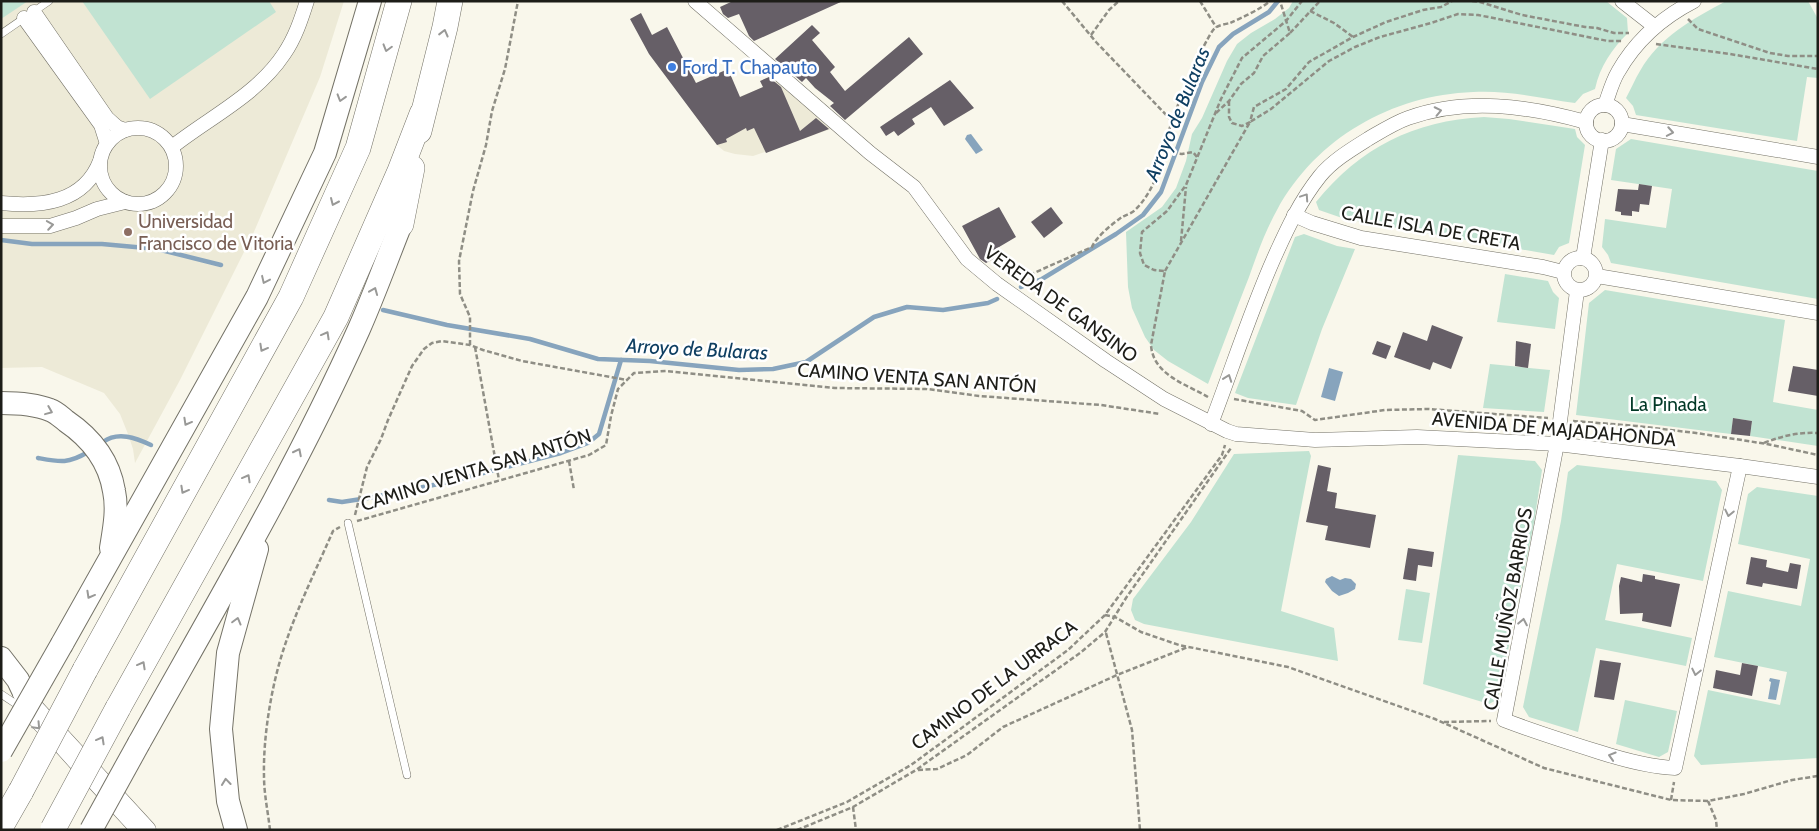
<svg xmlns="http://www.w3.org/2000/svg" width="1819" height="831" viewBox="0 0 1819 831" font-family="Cabin,sans-serif">
<rect width="100%" height="100%" fill="#f9f7eb"/>
<g fill="#edead7">
<path d="M1 1H344L320 77 253 234 180 380 135 463 133 449 128 434 120 414 104 393 42 367 1 368Z"/>
<path d="M778 81 831 129 753 156 735 154 724 151 717 145 695 115Z"/>
</g>
<g fill="#c1e3d2">
<path d="M1 1H28L1 19Z"/>
<path d="M82 1H269L276 12 150 99Z"/>
<path d="M1293 1H1606L1627 18 1628 33C1612 49 1600 66 1595 89L1583 94 1575 103C1541 98 1507 90 1473 92 1392 95 1316 138 1277 210 1265 232 1257 254 1249 277 1235 312 1222 348 1208 384L1168 361 1154 350 1145 337 1132 308 1128 287 1126 232 1162 207 1176 188 1186 161 1192 134 1202 118 1227 61 1237 44 1251 33 1275 19 1289 8Z"/>
<path d="M1726 1H1808L1818 19V78L1807 77 1797 141 1636 115 1633 106 1626 98C1631 89 1635 79 1640 71 1659 37 1693 19 1726 1Z"/>
<path d="M1484 117 1509 119 1575 129 1577 137 1585 145 1569 243 1559 247 1554 255 1345 219 1319 210 1316 202C1361 147 1413 121 1484 117Z"/>
<path d="M1631 139 1818 171V299L1611 263 1608 255 1602 247 1605 219 1666 228 1672 189 1611 180 1616 149Z"/>
<path d="M1304 234 1337 246 1355 249 1322 329 1296 405 1248 398 1235 393 1295 237Z"/>
<path d="M1505 274 1548 281 1553 292 1559 298 1555 329 1497 322Z"/>
<path d="M1605 290 1785 320 1773 402 1818 410V446L1750 436 1752 421 1733 418 1731 434 1576 415 1589 303Z"/>
<path d="M1490 364 1550 370 1544 412 1483 408Z"/>
<path d="M1309 451 1311 456 1281 611 1334 628 1338 661 1144 624 1135 620 1131 610 1133 599 1191 522 1234 454Z"/>
<path d="M1458 455 1535 461 1542 470 1534 523 1498 699 1489 704 1423 684Z"/>
<path d="M1577 465 1716 481 1722 490 1703 581 1617 564 1605 620 1692 638 1686 666 1596 648 1578 732 1529 717 1523 707 1561 521 1568 472Z"/>
<path d="M1757 487 1818 496V758L1701 765 1694 756 1708 690 1780 705 1787 672 1714 657 1728 591 1801 606 1810 559 1738 544 1748 494Z"/>
<path d="M1406 589 1430 593 1422 643 1398 640Z"/>
<path d="M1625 700 1677 711 1668 752 1659 757 1616 744Z"/>
</g>
<g fill="#87a4bd">
<path d="M971 134 983 150 976 154 965 139 967 135Z"/>
<path d="M1329 368 1343 372 1335 401 1321 397Z"/>
<path d="M1332 576 1340 580 1345 578 1351 579 1356 584 1355 589 1348 593 1339 596 1332 591 1325 582 1326 579Z"/>
<path d="M1770 678 1780 680 1776 700 1768 699 1771 682 1769 681Z"/>
</g>
<g fill="none" stroke-linecap="round" stroke-linejoin="round">
<g stroke="#87a4bd" stroke-width="4.5">
<path d="M1 240 32 244H102L157 249 221 265"/>
<path d="M1021 287 1042 279 1116 234 1143 215 1161 192 1202 82 1219 47 1233 34 1269 12 1278 1"/>
<path d="M383 310 447 325 530 339 598 359 650 361 739 370 773 369 806 362 874 317 907 307 943 310 988 303 997 299"/>
<path d="M103 442C118 431 136 438 151 445"/>
<path d="M38 458C60 462 68 464 88 452"/>
<path d="M329 500 342 502 374 497 448 482 561 453 588 443 599 434 621 360"/>
</g>
</g>
<g fill="#665f67">
<path d="M733 1H843L754 41 749 36 739 14 728 18 723 14 720 7Z"/>
<path d="M641 13 652 35 667 27 696 83 728 69 740 97 763 87 760 81 769 77 781 87 800 131 816 118 829 129 766 153 754 128 747 131 746 128 726 139 727 142 717 145 649 54 630 19Z"/>
<path d="M812 25 820 33 812 40 835 67 830 72 845 91 909 37 923 54 845 120 830 106 834 103 815 88 806 78 802 82 775 59Z"/>
<path d="M950 80 974 108 944 126 931 107 912 119 915 124 898 136 894 131 886 136 880 127Z"/>
<path d="M1639 184 1652 186 1649 205 1640 204 1639 212 1632 211V216L1621 215V212L1615 211 1618 189 1638 190Z"/>
<path d="M999 207 1016 237 994 250 997 257 986 263 980 259 962 226Z"/>
<path d="M1051 207 1063 223 1044 238 1031 222Z"/>
<path d="M1432 325 1463 337 1451 369 1433 362 1430 370 1394 357 1403 332 1427 341Z"/>
<path d="M1377 341 1391 346 1386 359 1372 354Z"/>
<path d="M1516 341 1531 344 1528 368 1515 366Z"/>
<path d="M1793 366 1818 370V396L1788 391Z"/>
<path d="M1733 418 1752 421 1750 436 1731 434Z"/>
<path d="M1318 465 1331 468 1327 491 1337 493 1335 508 1376 515 1370 548 1325 540 1328 526 1306 522Z"/>
<path d="M1408 548 1434 552 1432 567 1418 565 1416 581 1403 579Z"/>
<path d="M1751 557 1767 560 1766 567 1788 572 1790 563 1801 565 1797 589 1763 583 1762 587 1746 584Z"/>
<path d="M1643 574 1655 576V579L1680 584 1671 627 1642 621 1643 613 1620 614 1619 586 1621 577 1642 582Z"/>
<path d="M1600 660 1621 663 1614 700 1594 697Z"/>
<path d="M1742 663 1758 666 1752 696 1713 688 1716 670 1740 675Z"/>
</g>
<g fill="none" stroke-linecap="round" stroke-linejoin="round">
<g stroke="#747267" stroke-width="8">
<g id="service">
<path d="M1 34 49 1"/>
<path d="M348 523 407 775"/>
<path d="M1 694 16 704 44 734"/>
<path d="M52 742 78 771"/>
<path d="M86 779 133 830"/>
</g>
</g>
<g stroke="#747267" stroke-width="15">
<g id="minor">
<path d="M695 1 870 153 914 187 967 259 997 284 1106 361 1164 399 1227 431 1236 434 1315 440 1417 437 1557 444 1740 466 1818 477"/>
<path d="M1622 1 1654 26"/>
<path d="M34 12 107 118 117 127 125 130"/>
<path d="M24 18 101 125 107 144"/>
<path d="M1605 105C1609 94 1612 82 1618 72 1636 40 1661 18 1694 1"/>
<circle cx="1604" cy="123" r="18"/>
<path d="M1622 124 1818 157"/>
<circle cx="138" cy="166" r="38"/>
<path d="M172 147C210 117 257 95 284 54 295 38 301 20 307 1"/>
<path d="M1 203C41 207 84 203 100 161"/>
<path d="M1294 215 1312 223 1361 238 1543 267 1563 272"/>
<path d="M1 226H50L76 218 97 209 125 202"/>
<circle cx="1580" cy="274" r="16"/>
<path d="M1583 258 1602 140"/>
<path d="M1597 276 1818 313"/>
<path d="M1577 291 1557 444 1504 720C1535 732 1567 742 1599 752 1624 760 1649 767 1675 768L1740 466"/>
<path d="M1211 424C1232 369 1250 312 1274 258 1287 229 1300 201 1320 176 1332 161 1352 149 1368 139 1380 132 1394 123 1408 118 1466 97 1528 106 1586 122"/>
</g>
</g>
<g stroke="#747267" stroke-width="19">
<path id="tertiary" d="M22 694 147 830"/>
</g>
<g stroke="#747267" stroke-width="24">
<g id="trunk">
<path d="M1 403C17 403 35 404 50 410 56 412 61 417 66 421 91 438 109 460 114 491 118 510 114 529 111 548"/>
<path d="M62 644 257 297 325 153 370 1"/>
<path d="M1 658 18 680 27 699"/>
<path d="M139 743C215 607 295 472 359 329 374 295 387 259 401 224"/>
<path d="M236 830 228 801 221 729 228 653 257 549"/>
</g>
</g>
<g stroke="#747267" stroke-width="26">
<g id="motorway">
<path d="M419 131 445 27 450 1"/>
<path d="M401 224 412 168"/>
<path d="M85 670 291 297 358 148 399 1"/>
<path d="M118 708 336 317 400 171 422 114"/>
<path d="M1 826 21 791"/>
</g>
</g>
<g stroke="#8f8e85" stroke-width="2.5" stroke-dasharray="5 2.5" stroke-linecap="butt">
<path d="M1062 1 1096 42 1172 121"/>
<path d="M1200 1 1216 27"/>
<path d="M1472 1 1480 2 1522 15 1585 27 1597 28 1614 33H1629"/>
<path d="M1310 11 1334 23 1353 37"/>
<path d="M1688 19 1698 29 1770 53 1788 56H1818"/>
<path d="M1290 33 1320 1"/>
<path d="M1091 35 1109 10 1119 1"/>
<path d="M1656 44 1730 54 1818 69"/>
<path d="M1229 101V117L1232 123 1242 126 1250 122 1254 107 1286 89 1309 62 1353 37 1386 22 1423 10 1441 7 1452 1"/>
<path d="M1216 113 1229 101 1241 84 1254 73 1263 56 1290 33 1280 1"/>
<path d="M1197 157 1193 152 1182 154 1173 153C1170 149 1167 145 1167 140 1167 126 1206 35 1215 28 1219 25 1226 24 1230 23 1241 18 1261 9 1270 1"/>
<path d="M1181 241 1186 187"/>
<path d="M1165 271 1250 122 1271 109 1329 61 1355 47 1380 37 1431 23 1458 14 1478 15 1608 41H1623"/>
<path d="M1016 281 1092 247C1096 237 1112 224 1122 217 1126 215 1132 213 1135 210 1152 194 1164 162 1167 140"/>
<path d="M470 345V317L460 294 459 261 473 191 486 145 492 111 505 69 518 1"/>
<path d="M475 347 499 480"/>
<path d="M1208 397C1186 384 1153 375 1151 345L1165 271 1154 270 1144 265 1140 253 1142 232 1167 211 1186 185 1221 99 1242 58 1286 21 1302 1"/>
<path d="M1234 399 1302 411 1315 420 1385 410 1428 409 1548 418"/>
<path d="M1573 421 1637 426 1696 433 1767 444 1818 455"/>
<path d="M1764 443C1782 436 1798 432 1818 433"/>
<path d="M569 461 574 490"/>
<path d="M355 515 367 467 381 439 388 420 412 366 424 349 432 343 442 341 470 345 483 350 522 361 627 380"/>
<path d="M357 521 589 455 606 445 611 416 618 389 634 373 666 371 835 388 927 389 979 396 1101 405 1160 414"/>
<path d="M1105 615 1115 617 1141 632 1179 645 1288 667 1435 719 1544 768 1671 800 1708 801 1744 794 1792 780 1818 776"/>
<path d="M1106 633 1132 730 1140 830"/>
<path d="M1444 722 1491 721"/>
<path d="M918 770 937 769 967 755 1003 727 1117 675 1188 647"/>
<path d="M1671 800 1674 782"/>
<path d="M1708 801 1716 820 1717 830"/>
<path d="M853 807 856 830"/>
<path d="M270 830C268 812 264 794 264 776 263 738 271 688 283 651 296 610 316 570 333 531L340 527"/>
<path d="M777 830 847 802 911 765 1068 650 1105 615 1222 455 1225 445"/>
<path d="M797 830 853 807 916 770 1080 653 1105 632 1126 598 1231 448"/>
</g>
<use href="#service" stroke="#fff" stroke-width="7"/>
<use href="#minor" stroke="#fff" stroke-width="14"/>
<use href="#tertiary" stroke="#fff" stroke-width="18"/>
<use href="#trunk" stroke="#fff" stroke-width="22"/>
<use href="#motorway" stroke="#fff" stroke-width="25"/>
<g stroke="#747267" stroke-width="24" stroke-linecap="butt">
<g id="trunk-bridge">
<path d="M1 751 62 644"/>
<path d="M91 830 139 743"/>
</g>
</g>
<g stroke="#747267" stroke-width="26" stroke-linecap="butt">
<g id="motorway-bridge">
<path d="M21 791 85 670"/>
<path d="M53 829 118 708"/>
</g>
</g>
<use href="#trunk-bridge" stroke="#fff" stroke-width="22"/>
<use href="#motorway-bridge" stroke="#fff" stroke-width="25"/>
</g>
<defs><path id="oneway-chevron" d="M-2-3.5L2.5 0L-2 3.5" fill="none" stroke-width="1.6" stroke-linecap="round" stroke-linejoin="round" transform="scale(1.25)"/></defs>
<g stroke="#999997">
<use href="#oneway-chevron" transform="translate(444 33) rotate(-76)"/>
<use href="#oneway-chevron" transform="translate(387 48) rotate(106)"/>
<use href="#oneway-chevron" transform="translate(341 98) rotate(107)"/>
<use href="#oneway-chevron" transform="translate(1438 111) rotate(-12)"/>
<use href="#oneway-chevron" transform="translate(1670 132) rotate(10)"/>
<use href="#oneway-chevron" transform="translate(1305 197) rotate(-56)"/>
<use href="#oneway-chevron" transform="translate(334 202) rotate(114)"/>
<use href="#oneway-chevron" transform="translate(50 225) rotate(-9)"/>
<use href="#oneway-chevron" transform="translate(265 280) rotate(115)"/>
<use href="#oneway-chevron" transform="translate(374 291) rotate(-68)"/>
<use href="#oneway-chevron" transform="translate(326 335) rotate(-61)"/>
<use href="#oneway-chevron" transform="translate(263 348) rotate(119)"/>
<use href="#oneway-chevron" transform="translate(1228 378) rotate(-70)"/>
<use href="#oneway-chevron" transform="translate(49 411) rotate(22)"/>
<use href="#oneway-chevron" transform="translate(187 422) rotate(119)"/>
<use href="#oneway-chevron" transform="translate(298 452) rotate(-63)"/>
<use href="#oneway-chevron" transform="translate(247 478) rotate(-61)"/>
<use href="#oneway-chevron" transform="translate(184 490) rotate(119)"/>
<use href="#oneway-chevron" transform="translate(1729 513) rotate(102)"/>
<use href="#oneway-chevron" transform="translate(90 595) rotate(119)"/>
<use href="#oneway-chevron" transform="translate(237 621) rotate(-75)"/>
<use href="#oneway-chevron" transform="translate(1523 622) rotate(-79)"/>
<use href="#oneway-chevron" transform="translate(142 665) rotate(-61)"/>
<use href="#oneway-chevron" transform="translate(1696 672) rotate(102)"/>
<use href="#oneway-chevron" transform="translate(37 726) rotate(47)"/>
<use href="#oneway-chevron" transform="translate(101 740) rotate(-61)"/>
<use href="#oneway-chevron" transform="translate(1612 756) rotate(-163)"/>
<use href="#oneway-chevron" transform="translate(226 782) rotate(-96)"/>
</g>
<circle fill="#3f7fe0" stroke="#fff" stroke-width="2" cx="672" cy="67" r="5"/>
<circle fill="#8d6e63" stroke="#fff" stroke-width="2" cx="128" cy="232" r="5"/>
<g text-anchor="middle" dominant-baseline="central" stroke-width="5" stroke-linejoin="round" paint-order="stroke">
<g font-size="19" fill="#366cbe" stroke="#fff" text-anchor="start">
<text x="682" y="67">Ford T. Chapauto</text>
</g>
<g font-size="19" fill="#785e54" stroke="#fff" text-anchor="start">
<text x="138" y="221">Universidad<tspan x="138" dy="22">Francisco de Vitoria</tspan></text>
</g>
<g font-size="19" fill="#1d1d18" stroke="#fff">
<text transform="translate(1431 228) rotate(10)">CALLE ISLA DE CRETA</text>
<text transform="translate(1061 304) rotate(36)">VEREDA DE GANSINO</text>
<text transform="translate(917 378) rotate(4)">CAMINO VENTA SAN ANTÓN</text>
<text transform="translate(1554 429) rotate(5)">AVENIDA DE MAJADAHONDA</text>
<text transform="translate(476 470) rotate(-17)">CAMINO VENTA SAN ANTÓN</text>
<text transform="translate(1508 609) rotate(-80)">CALLE MUÑOZ BARRIOS</text>
<text transform="translate(994 685) rotate(-37)">CAMINO DE LA URRACA</text>
</g>
<g font-size="19" fill="#013826" stroke="#fff">
<text x="1668" y="404">La Pinada</text>
</g>
<g font-size="20" font-style="italic" fill="#0f3f62" stroke="#fff">
<text transform="translate(1177 114) rotate(-68)">Arroyo de Bularas</text>
<text transform="translate(697 349) rotate(3)">Arroyo de Bularas</text>
</g>
</g>
<rect width="1819" height="831" fill="none" stroke="#1d1d18" stroke-width="5"/>
</svg>
